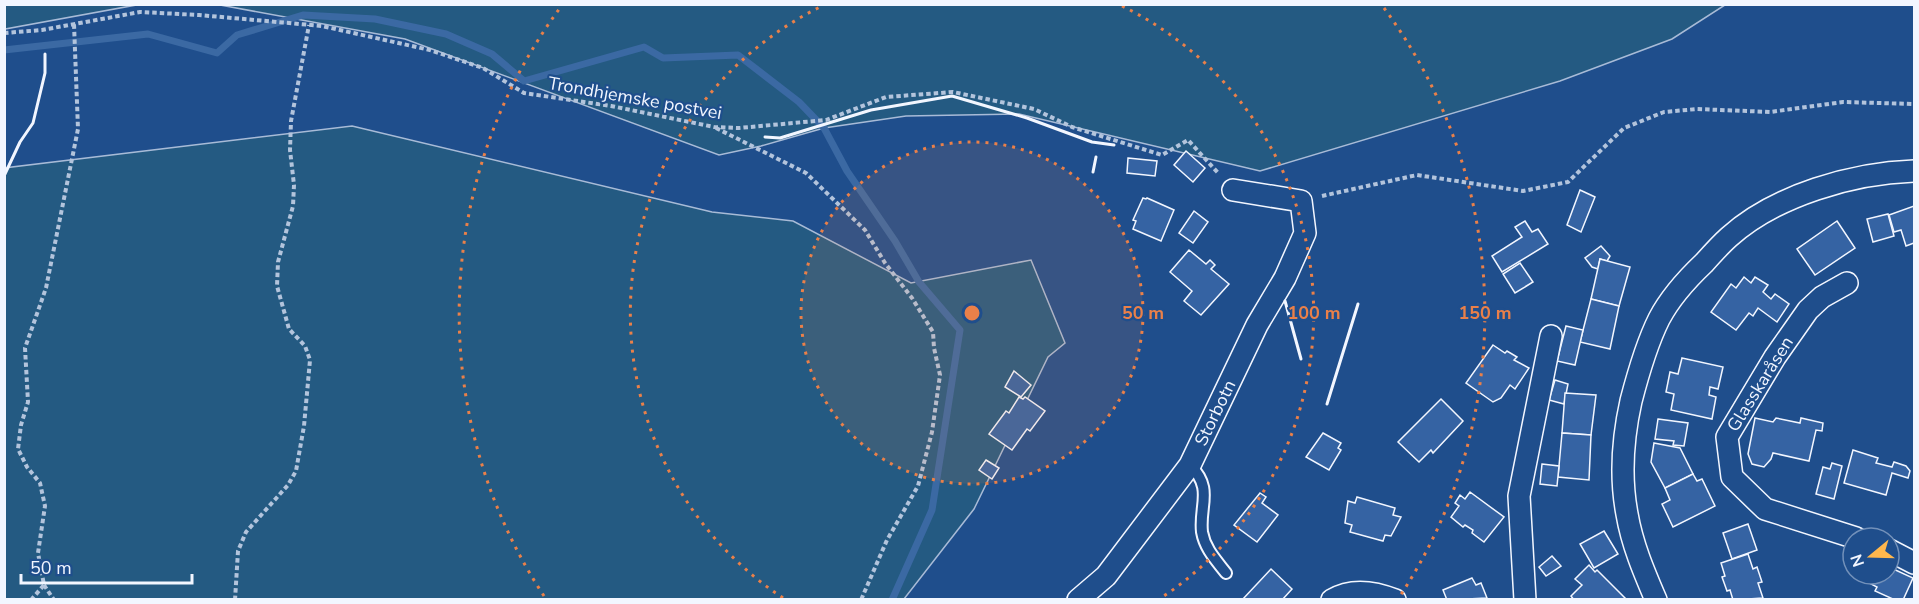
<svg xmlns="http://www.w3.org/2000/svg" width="1919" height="604" viewBox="0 0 1919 604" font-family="'Nunito Sans',sans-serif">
<rect width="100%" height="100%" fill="#1f4e8c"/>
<g fill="#245a82" stroke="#a8bbd7" stroke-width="1.5">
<path d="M5 4H136V5L5 29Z"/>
<path d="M220 5H1725L1672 39 1560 81 1260 171 1019 114 906 116 824 128 761 146 719 155 405 39Z"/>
<path d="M352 126 712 212 793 221 911 283 1031 260 1065 343 1048 357 974 509 904 599H5L4 168Z"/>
</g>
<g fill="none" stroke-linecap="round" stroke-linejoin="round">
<path stroke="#3b69a3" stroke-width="7" d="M4 50 148 34 217 53 237 35 303 15 375 19 446 34 492 54 524 81 644 47 663 58 738 55 799 102 824 128 847 171 895 241 919 282 960 330 932 510 892 600"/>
</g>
<g fill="#3563a3" stroke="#f2f6ff" stroke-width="1.5">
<path d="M1186 151 1205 168 1193 182 1174 165Z"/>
<path d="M1128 158 1157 161 1155 176 1127 173Z"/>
<path d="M1580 190 1595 197 1581 232 1567 225Z"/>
<path d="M1143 198 1146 199 1147 198 1174 210 1161 241 1133 229 1136 221 1133 220Z"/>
<path d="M1914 206V243L1906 246 1901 230 1894 232 1889 215Z"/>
<path d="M1194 211 1208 222 1193 243 1179 233Z"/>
<path d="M1888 214 1894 236 1873 242 1867 219Z"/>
<path d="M1525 221 1532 232 1538 229 1548 244 1502 272 1492 256 1522 237 1515 227Z"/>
<path d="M1837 221 1855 248 1815 275 1797 249Z"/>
<path d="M1601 246 1610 256 1607 261 1600 259 1598 269 1592 267 1585 258Z"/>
<path d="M1189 250 1206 264 1210 260 1215 265 1211 269 1229 284 1201 315 1184 301 1192 291 1170 272Z"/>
<path d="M1600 259 1630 267 1619 306 1591 299Z"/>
<path d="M1520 263 1533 282 1515 293 1503 274Z"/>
<path d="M1744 277 1751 283 1755 277 1768 285 1763 292 1771 299 1775 294 1789 304 1777 322 1758 308 1753 316 1749 313 1736 330 1711 312 1731 284 1736 288Z"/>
<path d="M1591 299 1619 306 1610 349 1580 342Z"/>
<path d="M1566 326 1583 330 1575 365 1557 361Z"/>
<path d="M1493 345 1505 353 1507 351 1517 357 1514 360 1529 368 1515 389 1510 385 1501 398 1493 402 1466 383Z"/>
<path d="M1682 358 1723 367 1718 389 1710 387 1709 395 1716 397 1712 419 1671 410 1674 394 1666 392 1670 372 1678 374Z"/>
<path d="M1014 371 1031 385 1021 397 1005 387Z"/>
<path d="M1555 380 1568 384 1564 404 1549 400Z"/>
<path d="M1565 393 1596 395 1591 435 1562 433Z"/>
<path d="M1019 397 1023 399 1025 397 1045 411 1030 431 1027 429 1012 450 989 434 1006 411 1009 413Z"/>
<path d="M1441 399 1463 421 1433 453 1431 450 1419 462 1398 442Z"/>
<path d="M1755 418 1773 422 1776 418 1800 423 1801 418 1823 423 1822 431 1816 430 1809 461 1773 453 1771 459 1764 467 1752 464 1748 454Z"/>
<path d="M1658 419 1688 423 1684 446 1673 445 1674 441 1655 439Z"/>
<path d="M1323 433 1341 443 1338 448 1341 450 1329 470 1306 457Z"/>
<path d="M1562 433 1591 435 1589 480 1558 477Z"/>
<path d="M1654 443 1680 448 1693 474 1665 488 1651 462Z"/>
<path d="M1853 450 1878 458 1876 463 1892 467 1894 462 1906 466 1910 471 1908 478 1892 473 1886 495 1844 483Z"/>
<path d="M986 460 999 468 992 479 979 470Z"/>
<path d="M1832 463 1842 466 1834 499 1816 494 1823 467 1830 469Z"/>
<path d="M1542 464 1559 466 1557 486 1540 484Z"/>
<path d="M1693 474 1697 481 1702 479 1715 506 1673 527 1662 504 1670 500 1665 488Z"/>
<path d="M1470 492 1504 517 1484 542 1472 533 1473 530 1465 525 1463 527 1451 517 1459 506 1455 503 1460 495 1465 499Z"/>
<path d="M1260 493 1266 497 1262 503 1278 515 1257 542 1234 525Z"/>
<path d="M1357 497 1395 508 1393 515 1401 517 1391 536 1385 535 1383 541 1350 532 1352 525 1345 523 1348 501 1355 503Z"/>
<path d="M1748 524 1757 550 1732 559 1723 533Z"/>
<path d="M1604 531 1618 554 1594 568 1580 544Z"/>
<path d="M1748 554 1753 569 1757 567 1762 582 1758 583 1763 598 1733 600 1730 590 1727 591 1722 577 1725 576 1721 563Z"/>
<path d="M1552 556 1561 566 1546 576 1539 567Z"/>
<path d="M1589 565 1595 572 1597 570 1627 600H1574L1571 596 1582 585 1575 579Z"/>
<path d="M1889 567 1913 578 1903 600H1895L1875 591 1877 587 1871 584 1875 574H1889Z"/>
<path d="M1271 569 1292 589 1282 600H1242Z"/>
<path d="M1472 578 1476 585 1481 583 1487 598 1447 600 1443 590Z"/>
</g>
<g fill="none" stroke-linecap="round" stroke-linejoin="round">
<g stroke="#f2f6ff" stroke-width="14">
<path id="service" d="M1190 465C1214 489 1199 505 1202 532 1205 549 1216 560 1226 573"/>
</g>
<g stroke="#f2f6ff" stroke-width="24">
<g id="minor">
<path d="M1847 283 1822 297 1808 310 1775 357 1727 437 1732 477 1765 509 1856 538"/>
<path d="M1889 550 1914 563"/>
<path d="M1078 600 1106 576 1190 465 1257 325 1285 278 1305 233 1301 201 1233 190"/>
<path d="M1332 600C1352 588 1375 592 1395 600"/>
<path d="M1525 600 1519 496 1551 336"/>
<path d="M1656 600C1644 572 1632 544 1627 514 1620 477 1623 437 1631 401 1638 374 1646 345 1659 319 1670 298 1687 279 1704 263 1712 254 1720 245 1729 237 1776 195 1853 173 1914 171"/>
</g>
</g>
<g stroke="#b3c4dc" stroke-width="4" stroke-dasharray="4.5 3" stroke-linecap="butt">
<path d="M4 33 42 30 140 12 199 15 322 26 430 50 483 68 524 93 611 106 714 127 739 128 826 120 886 97 953 92 1034 109 1072 127 1162 155 1188 140 1219 174"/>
<path d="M716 128 806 173 865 230 885 263 912 298 933 332 934 348 940 375 932 432 918 486 887 540 861 600"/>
<path d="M1322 196 1417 175 1523 191 1568 182 1624 128 1664 112 1697 109 1770 112 1843 102 1914 104"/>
<path d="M44 585 54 600"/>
<path d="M31 600 44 585 38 553 45 506 40 483 27 467 18 449 21 425 28 402 25 348 46 288 78 129 74 24"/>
<path d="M235 600 238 551 246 532 288 485 296 471 304 426 310 360 305 346 289 329 277 286 278 262 293 206 294 185 290 150 291 121 309 25"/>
</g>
<use href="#service" stroke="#1f4e8c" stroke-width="10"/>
<use href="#minor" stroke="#1f4e8c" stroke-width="21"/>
<g stroke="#f2f6ff" stroke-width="3">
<path d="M765 137 780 138 871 110 952 96 1027 118 1092 142 1114 145"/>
<path d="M1093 172 1096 157"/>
<path d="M4 176 20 142 33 123 45 73V54"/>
<path d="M1285 301 1301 359"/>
<path d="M1327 404 1358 304"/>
</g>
</g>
<circle cx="972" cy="313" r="171" fill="#ea8049" fill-opacity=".12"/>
<g fill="none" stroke="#ea8049" stroke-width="3" stroke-dasharray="3 6">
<circle cx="972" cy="313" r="171"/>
<path d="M783 598A342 342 0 0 1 822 6M1122 6A342 342 0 0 1 1161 598"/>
<path d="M544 596A513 513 0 0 1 560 8M1384 8A513 513 0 0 1 1400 596"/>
</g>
<g text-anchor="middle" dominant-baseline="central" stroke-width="4.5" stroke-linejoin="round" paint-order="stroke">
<g font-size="18" fill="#f2f6ff" stroke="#1f4e8c">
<text transform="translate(635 98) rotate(10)">Trondhjemske postvei</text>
<text transform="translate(1760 384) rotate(-58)">Glasskaråsen</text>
<text transform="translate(1215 413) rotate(-64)">Storbotn</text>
</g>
</g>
<circle cx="972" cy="313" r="9" fill="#ea8049" stroke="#1f4e8c" stroke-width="3"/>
<g font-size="18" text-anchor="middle" font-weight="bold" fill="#ea8049" stroke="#1f4e8c" stroke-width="4.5" stroke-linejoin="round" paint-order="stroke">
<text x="1143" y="319">50 m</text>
<text x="1314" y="319">100 m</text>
<text x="1485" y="319">150 m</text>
</g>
<rect width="1919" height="604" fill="none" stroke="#f2f6ff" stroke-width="12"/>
<g transform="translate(1871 556) rotate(251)"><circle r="28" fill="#1f4e8c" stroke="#7391ba" stroke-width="1.5"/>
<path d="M0-4.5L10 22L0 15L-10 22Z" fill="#ffb74d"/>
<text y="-9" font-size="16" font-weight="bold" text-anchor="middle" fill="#f2f6ff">N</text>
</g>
<path d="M21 574v9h171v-9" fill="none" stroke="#f2f6ff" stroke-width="3"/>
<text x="30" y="574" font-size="18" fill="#f2f6ff" stroke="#1f4e8c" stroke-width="4.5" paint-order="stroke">50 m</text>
</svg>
